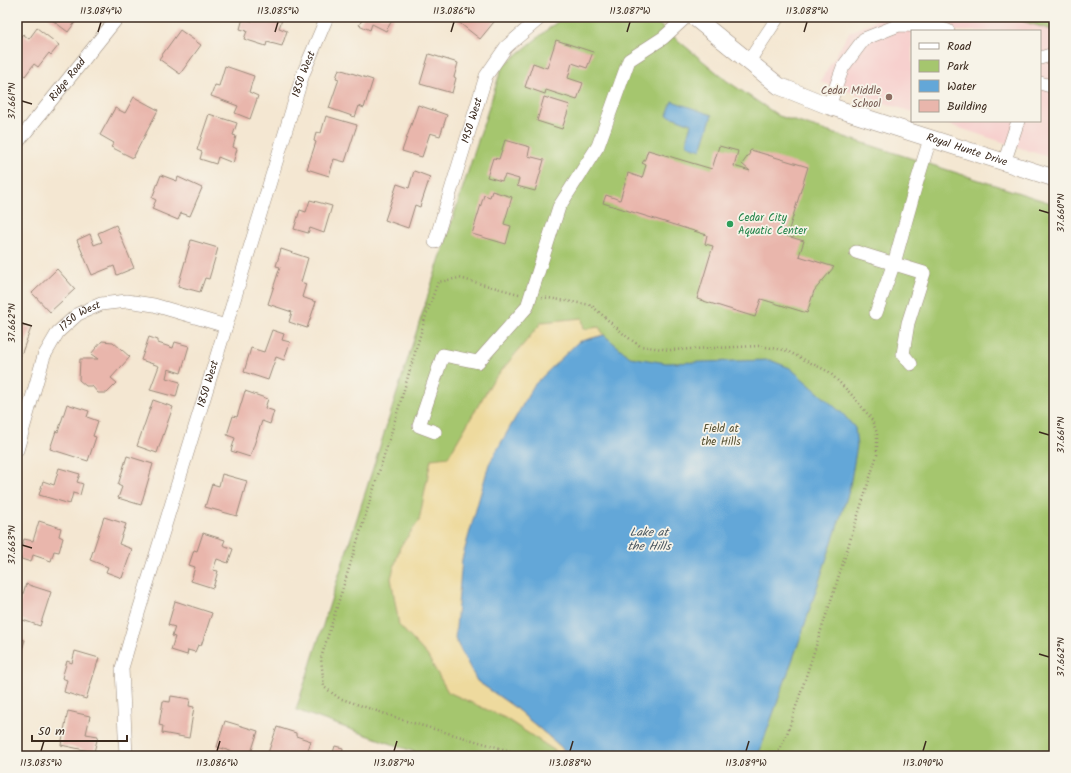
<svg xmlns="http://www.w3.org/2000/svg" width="1071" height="773" viewBox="0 0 1071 773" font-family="Kalam,sans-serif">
<rect width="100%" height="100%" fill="#f7f3e8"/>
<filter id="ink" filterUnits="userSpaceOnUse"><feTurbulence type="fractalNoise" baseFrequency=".025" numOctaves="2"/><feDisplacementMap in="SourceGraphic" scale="8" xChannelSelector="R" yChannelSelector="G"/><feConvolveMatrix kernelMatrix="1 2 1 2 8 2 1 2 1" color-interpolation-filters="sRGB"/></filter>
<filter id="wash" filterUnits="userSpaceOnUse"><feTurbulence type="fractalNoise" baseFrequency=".012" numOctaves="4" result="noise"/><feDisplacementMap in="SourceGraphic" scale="16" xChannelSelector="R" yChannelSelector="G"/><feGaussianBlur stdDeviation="0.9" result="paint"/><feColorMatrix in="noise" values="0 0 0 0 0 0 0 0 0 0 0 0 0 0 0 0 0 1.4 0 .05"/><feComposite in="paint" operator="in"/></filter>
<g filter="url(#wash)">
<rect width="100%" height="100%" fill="#f4e7d2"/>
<path fill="#f7d0ce" d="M881 17H1009L1052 30 1054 29V159L938 121H1040V31H912V112L820 82 849 33Z"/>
<g fill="#a5c66e" stroke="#707846">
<path d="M563 17H650L727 81 779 116 1054 204V756H426L296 710 438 264 502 67Z"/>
<path d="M1009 17H1054V29L1052 30Z"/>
</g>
<path fill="#eeda9e" stroke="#94825e" d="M582 318 584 329 599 327 604 335 578 342 477 681 513 706 560 746 569 756H563L505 718 448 692 427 655 399 625 391 578 400 547 419 521 431 459 448 457 492 382 542 322Z"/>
<g fill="#63a7d8" stroke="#4f687b">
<path d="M672 101 712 115 701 150 689 146 687 143V138L691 124 667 115Z"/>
<path d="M604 335 630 357 666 363 770 360 790 368 843 414 855 428 857 446 849 491 800 639 758 756H569L560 746 513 706 477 681 455 639 462 559 489 464 534 385 578 342Z"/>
</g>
<g id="blocks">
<g fill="#e9b6ac">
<path d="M48 17H79L68 32Z"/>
<path d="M254 17H283L279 28 287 31 282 46 267 42 266 46 244 39 247 31 240 29 243 18 252 21Z"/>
<path d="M364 17H394L386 31 372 24 370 30 359 25Z"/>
<path d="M461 17H498L480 39 457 21Z"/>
<path d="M37 28 59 45 51 55 49 53 38 67 34 64 25 76 17 69V41L23 34 29 39Z"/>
<path d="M180 30 201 45 180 74 159 59Z"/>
<path d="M556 40 593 52 587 68 572 63 568 78 583 83 577 100 546 90 545 94 525 87 533 63 547 68Z"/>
<path d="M429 54 458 63 454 77 456 78 452 93 420 84Z"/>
<path d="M225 66 254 76 249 92 258 96 250 119 235 113 238 106 211 96 215 85 219 86Z"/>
<path d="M339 69 373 80 364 108 359 106 355 117 329 108 339 79 336 78Z"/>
<path d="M134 97 158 110 133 158 111 147 114 143 100 135 115 108 125 113Z"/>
<path d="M544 97 570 105 562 129 537 121Z"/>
<path d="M418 105 447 115 440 136 430 133 422 157 402 151Z"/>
<path d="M209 114 237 123 233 135 236 136 233 147 237 149 233 163 218 157 216 164 200 159 202 152 197 150Z"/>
<path d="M326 116 357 125 345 162 334 159 329 176 307 169 316 142 314 141 316 132 321 133Z"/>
<path d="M505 140 530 147 528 156 544 160 535 191 517 186 519 179 505 175 502 181 487 177 493 158 499 159Z"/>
<path d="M719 146 738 151 734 166 750 171 742 164 750 153 749 152 751 150 808 167 787 236 804 241 799 256 834 267 814 291 807 313 761 299 755 317 697 299 713 246 705 244 707 235 603 203 606 195 620 200 628 173 642 178 646 165 642 163 645 159 648 150 712 169Z"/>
<path d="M414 171 430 177 420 207 415 205 408 228 385 220 397 184 409 188Z"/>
<path d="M161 175 177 181 178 177 202 188 190 216 181 213 178 220 152 209 156 200 152 198Z"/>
<path d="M492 191 512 197 504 224 511 226 506 244 472 234 484 195 490 197Z"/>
<path d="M310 200 332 206 324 233 310 228 308 233 294 229 300 210 306 212Z"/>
<path d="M116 225 134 268 117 275 114 266 92 275 77 240 90 234 94 245 102 242 98 233Z"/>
<path d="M191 240 218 248 209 279 205 278 200 292 178 286Z"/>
<path d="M281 249 308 258 301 282 306 284 302 297 316 302 307 328 289 322 292 312 268 304 280 267 276 266Z"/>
<path d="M57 269 75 289 50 312 32 293Z"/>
<path d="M17 323 31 328 17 366Z"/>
<path d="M272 330 284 334 282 340 290 342 284 360 276 357 268 380 244 372 251 348 264 352Z"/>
<path d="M149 337 158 340V343L173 348 175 342 189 346 181 373 168 369 166 378 180 382 176 397 150 390 159 366 141 360Z"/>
<path d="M102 341 113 342 130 357 111 378 117 383 107 393H98L92 386H86L79 380 80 359H98L91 354Z"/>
<path d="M245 391 268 399 265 408 274 411 270 424 262 421 250 457 231 451 235 438 227 435 233 416 237 417Z"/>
<path d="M153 400 173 407 157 453 137 446Z"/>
<path d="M67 404 89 411 87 417 98 421 93 436 96 437 88 461 50 449 56 431 58 432Z"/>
<path d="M127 456 153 464 141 505 118 498 122 487 118 485Z"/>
<path d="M59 468 80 474 77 482 83 484 80 495 73 493 70 504 39 495 43 481 54 485Z"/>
<path d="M222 474 247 481 237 516 205 507 212 484 219 486Z"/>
<path d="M104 517 126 524 119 544 132 549 122 578 106 572 108 567 90 560Z"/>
<path d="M39 521 61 528 59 536 63 538 59 552 54 551 51 561 33 555 31 562 18 558 24 539 33 541Z"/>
<path d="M203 533 225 540 223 545 233 549 228 563 217 559 213 570 218 571 213 588 191 581 195 567 189 565 194 550 197 551Z"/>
<path d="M26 584 51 592 40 626 17 618V602L20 603Z"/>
<path d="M175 601 212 613 201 646 198 645 195 652 188 650 187 655 171 650 175 637 172 636 175 627 168 625Z"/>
<path d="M17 638 25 640 17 667Z"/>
<path d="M75 651 99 658 86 699 64 692 67 680 62 678 67 661 72 663Z"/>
<path d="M171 696 190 699 189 706 194 707 189 738 162 733 163 726 159 725 163 701 170 702Z"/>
<path d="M68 711 90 716 86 734 98 736 94 752 61 745Z"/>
<path d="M225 721 258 731 250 756H246L217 747Z"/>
<path d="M277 727 296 733V736L311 741 306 756H267Z"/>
<path d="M335 746 343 748 342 754 346 756H332Z"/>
</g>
</g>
</g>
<g filter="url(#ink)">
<use href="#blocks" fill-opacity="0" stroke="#988878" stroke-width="1"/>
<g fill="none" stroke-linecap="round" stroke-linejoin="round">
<g stroke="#988878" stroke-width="14">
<g id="minor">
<path d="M1040 58 1054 54"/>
<path d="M749 61 778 17"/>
<path d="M1040 83 1054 87"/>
<path d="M829 106 843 67 864 39 899 25 933 26 948 31"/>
<path id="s1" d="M17 143 118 17"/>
<path d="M1004 163 1018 121"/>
<path id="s2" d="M435 242 486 76 506 47 541 17"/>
<path d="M856 252 924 273 908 323 903 354 911 364"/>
<path d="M876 313 895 260 915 188 930 139"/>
<path d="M435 432 419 426 443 355 478 362 527 307 559 207 598 146 629 60 663 38 686 17"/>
<path id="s3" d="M17 450 44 356 58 332 78 314 101 304 127 301 154 305 226 326"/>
<path id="s4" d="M126 756 122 668 133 630 303 74 327 17"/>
</g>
</g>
<g stroke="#988878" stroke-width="18">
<g id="major">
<path id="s5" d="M694 17 779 86 829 106 1054 178"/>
</g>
</g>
<g stroke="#988878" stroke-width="2.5" stroke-dasharray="1 3" stroke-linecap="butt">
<path d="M519 294 459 278 438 282 427 312 393 427 321 658 324 687 339 698 406 721 528 756"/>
<path d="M542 297 591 305 626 336 640 346 670 350 759 346 785 350 829 372 851 394 871 418 877 433V455L835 588 787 734 776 756"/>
</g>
<use href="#minor" stroke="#fff" stroke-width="13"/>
<use href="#major" stroke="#fff" stroke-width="17"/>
</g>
</g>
<path fill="none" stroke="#3b2a1e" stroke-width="1.5" d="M98 32 101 22M275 32 278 22M451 32 454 22M627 32 630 22M804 32 807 22M22 101 32 104M1039 210 1049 213M22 323 32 326M1039 432 1049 435M22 545 32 548M1039 654 1049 657M41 751 44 741M217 751 220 741M394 751 397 741M570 751 573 741M746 751 749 741M923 751 926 741"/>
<circle fill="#8d6e63" stroke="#f7f3e8" stroke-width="1.5" cx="889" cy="97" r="4"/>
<circle fill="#2e9e5b" stroke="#f7f3e8" stroke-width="1.5" cx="730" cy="224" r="4"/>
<g text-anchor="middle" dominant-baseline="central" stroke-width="3.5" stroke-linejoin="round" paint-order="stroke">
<g font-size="11" fill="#3b2a1e" stroke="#f7f3e8">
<text stroke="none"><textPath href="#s4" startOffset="709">1850 West</textPath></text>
<text stroke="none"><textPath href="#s1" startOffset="81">Ridge Road</textPath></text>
<text stroke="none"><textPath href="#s2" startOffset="127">1950 West</textPath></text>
<text stroke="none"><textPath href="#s5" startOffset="308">Royal Hunte Drive</textPath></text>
<text stroke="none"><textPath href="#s3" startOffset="153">1750 West</textPath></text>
<text stroke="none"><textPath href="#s4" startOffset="385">1850 West</textPath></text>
</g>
<g font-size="11" fill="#785e54" stroke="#f7f3e8" text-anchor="end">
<text x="881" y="91">Cedar Middle<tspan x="881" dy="13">School</tspan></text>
</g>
<g font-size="11" fill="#27864d" stroke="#f7f3e8" text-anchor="start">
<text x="738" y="218">Cedar City<tspan x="738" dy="13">Aquatic Center</tspan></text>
</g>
<g font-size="11" fill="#565132" stroke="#f7f3e8">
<text x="721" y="429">Field at<tspan x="721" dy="13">the Hills</tspan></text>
</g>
<g font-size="12" font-style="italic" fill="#49565f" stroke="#f7f3e8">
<text x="649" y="532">Lake at<tspan x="649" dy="14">the Hills</tspan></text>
</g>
</g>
<rect width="1071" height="773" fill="none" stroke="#f7f3e8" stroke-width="44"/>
<rect x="911" y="30" width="130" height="92" fill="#f7f3e8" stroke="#aca397"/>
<rect x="919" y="43" width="20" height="6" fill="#ffffff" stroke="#aca397"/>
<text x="947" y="50" font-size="12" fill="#3b2a1e">Road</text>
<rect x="919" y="60" width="20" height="12" fill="#a5c66e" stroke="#aca397"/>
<text x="947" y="70" font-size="12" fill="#3b2a1e">Park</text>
<rect x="919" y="80" width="20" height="12" fill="#63a7d8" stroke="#aca397"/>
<text x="947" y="90" font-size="12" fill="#3b2a1e">Water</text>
<rect x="919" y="100" width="20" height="12" fill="#e9b6ac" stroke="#aca397"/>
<text x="947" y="110" font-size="12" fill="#3b2a1e">Building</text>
<path d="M32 735v6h95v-6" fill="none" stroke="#3b2a1e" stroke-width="2"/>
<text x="38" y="735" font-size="12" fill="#3b2a1e" stroke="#f7f3e8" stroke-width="3" paint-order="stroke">50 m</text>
<rect x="22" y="22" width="1027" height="729" fill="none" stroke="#3b2a1e" stroke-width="1.5"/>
<g font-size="10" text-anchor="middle" fill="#3b2a1e">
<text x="101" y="14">113.084°W</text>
<text x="278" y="14">113.085°W</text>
<text x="454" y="14">113.086°W</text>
<text x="630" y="14">113.087°W</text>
<text x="807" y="14">113.088°W</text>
<text transform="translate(11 101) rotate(-90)" y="4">37.661°N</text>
<text transform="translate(1060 213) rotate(-90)" y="4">37.660°N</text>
<text transform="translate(11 323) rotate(-90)" y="4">37.662°N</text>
<text transform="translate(1060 435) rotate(-90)" y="4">37.661°N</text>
<text transform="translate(11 545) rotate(-90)" y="4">37.663°N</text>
<text transform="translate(1060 657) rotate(-90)" y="4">37.662°N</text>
<text x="41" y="766">113.085°W</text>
<text x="217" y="766">113.086°W</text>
<text x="394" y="766">113.087°W</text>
<text x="570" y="766">113.088°W</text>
<text x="746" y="766">113.089°W</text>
<text x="923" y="766">113.090°W</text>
</g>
</svg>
